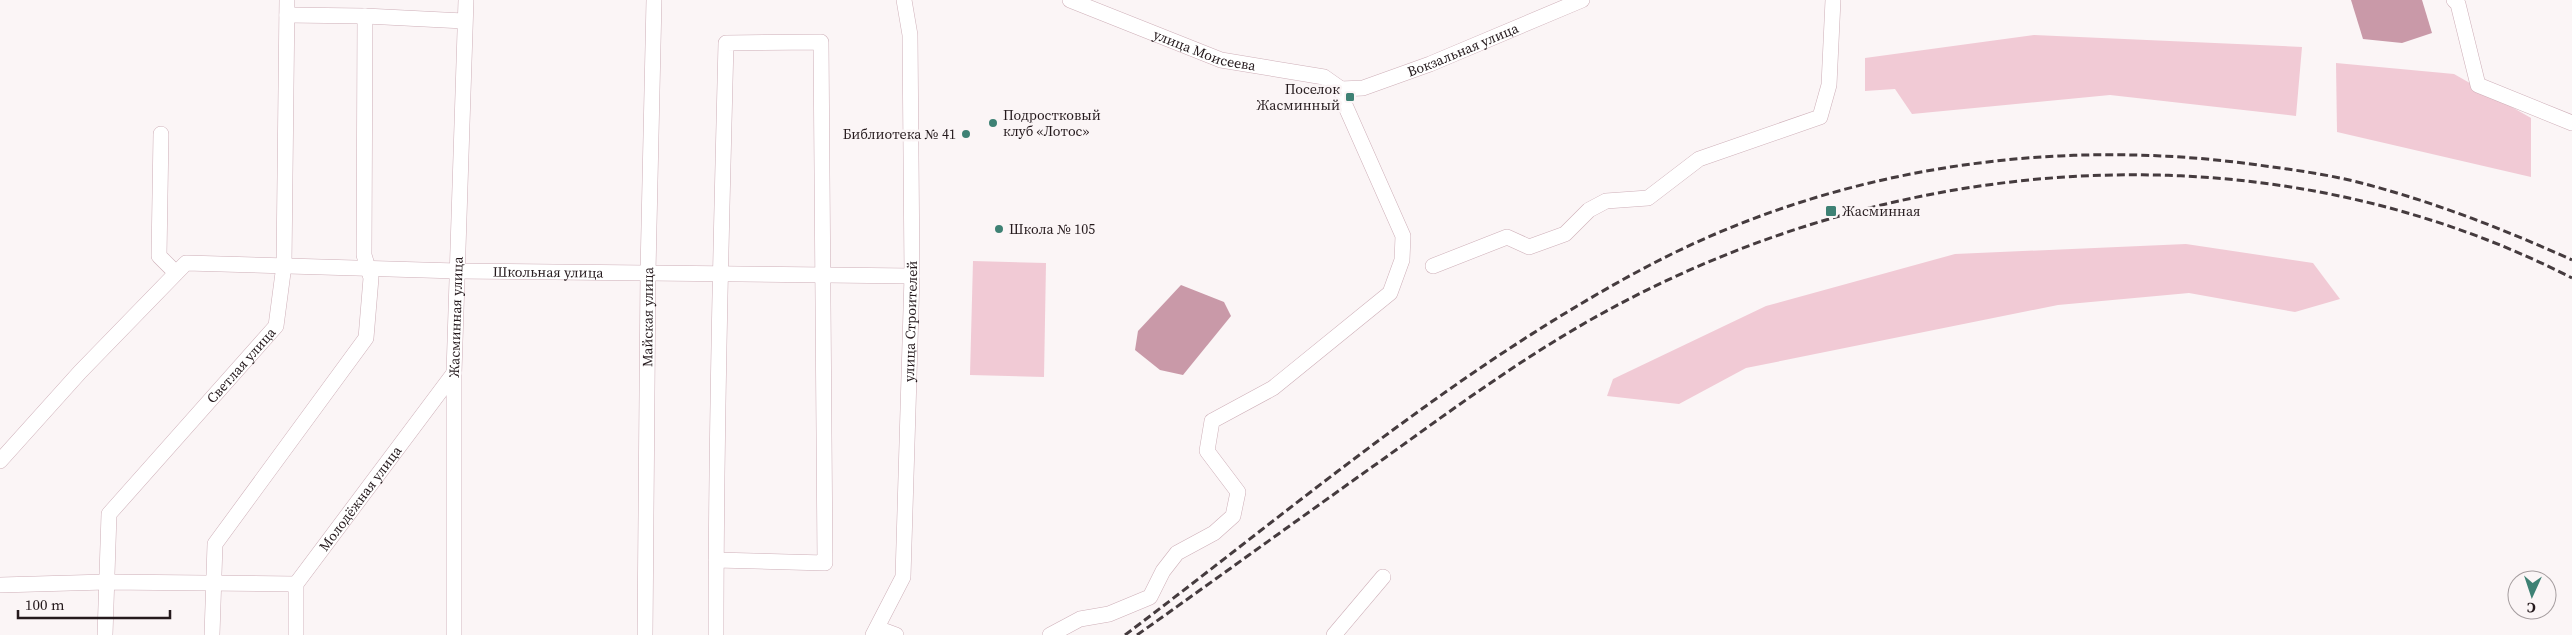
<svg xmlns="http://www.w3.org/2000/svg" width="2572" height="635" viewBox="0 0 2572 635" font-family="'Source Serif 4',serif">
<rect width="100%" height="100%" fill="#fbf5f6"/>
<g fill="#f1cad5">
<path d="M2034 35 2302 47 2296 116 2110 95 1912 114 1895 89 1865 91V58Z"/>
<path d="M2336 63 2454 74 2531 118V177L2337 132Z"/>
<path d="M2186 244 2313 263 2340 299 2295 312 2189 293 2058 305 1746 368 1679 404 1607 396 1613 379 1766 306 1955 254Z"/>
<path d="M973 261 1046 263 1044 377 970 375Z"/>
</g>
<g fill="#c999a8">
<path d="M2351 0H2422L2432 33 2402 43 2363 39Z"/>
<path d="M1181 285 1224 302 1231 316 1183 375 1160 370 1135 350 1138 331Z"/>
</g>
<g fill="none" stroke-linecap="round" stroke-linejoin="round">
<g stroke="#ceafb8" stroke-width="16">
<g id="minor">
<path id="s1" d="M1070 0 1221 60 1324 77 1341 89"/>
<path d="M2454 0 2458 4 2478 85 2572 123"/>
<path d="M287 15 365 16 464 21"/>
<path id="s2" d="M1341 89 1363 88 1430 64 1582 0"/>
<path d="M161 134 159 256 176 273"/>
<path d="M1433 266 1507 237 1529 247 1565 234 1589 210 1606 201 1648 198 1699 159 1820 117 1829 85 1833 0"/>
<path id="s3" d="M0 461 80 372 186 263 457 271 912 276"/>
<path d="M716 560 825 563 821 42 726 43C721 241 716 438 716 635"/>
<path d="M0 585 106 582 296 584"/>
<path d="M877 628 896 635"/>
<path id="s4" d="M105 635 109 514 276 326 284 265 287 0"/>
<path d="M212 635 215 544 366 338 371 278 364 255 365 16"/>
<path id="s5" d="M296 635V584L454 373"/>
<path id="s6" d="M454 635V373L466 0"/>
<path id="s7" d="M645 635 648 272 654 0"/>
<path id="s8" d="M873 635 903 577 912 276 910 35 904 0"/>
<path d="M1050 635 1080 619 1109 614 1150 597 1163 571 1177 553 1214 533 1233 516 1238 492 1207 451 1212 421 1273 388 1390 293 1402 260 1403 236 1345 105 1341 89"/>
<path d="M1334 635 1383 577"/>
</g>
</g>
<use href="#minor" stroke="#fff" stroke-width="15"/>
<g stroke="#453b3e" stroke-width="3" stroke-dasharray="8 4" stroke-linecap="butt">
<path d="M1125 635C1295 507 1460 365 1650 265 1835 168 2051 136 2258 165 2295 170 2333 175 2369 185 2439 204 2506 230 2572 260"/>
<path d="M1137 635C1219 577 1300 518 1382 460 1450 411 1518 361 1592 319 1890 151 2263 120 2572 278"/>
</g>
</g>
<g fill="#3e8174" stroke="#fbf5f6" stroke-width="2">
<rect x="1345" y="92" width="10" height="10" rx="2.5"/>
<circle cx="993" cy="123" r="5"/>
<circle cx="966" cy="134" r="5"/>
<rect x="1825" y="205" width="12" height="12" rx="2.5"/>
<circle cx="999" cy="229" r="5"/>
</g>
<g text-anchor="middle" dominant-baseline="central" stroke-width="5" stroke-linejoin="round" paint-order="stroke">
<g font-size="14" fill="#251a1d" stroke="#fbf5f6">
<text stroke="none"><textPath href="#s1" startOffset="144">улица Моисеева</textPath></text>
<text stroke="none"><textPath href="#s2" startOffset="129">Вокзальная улица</textPath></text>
<text stroke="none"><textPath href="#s3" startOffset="634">Школьная улица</textPath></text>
<text stroke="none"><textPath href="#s6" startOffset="318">Жасминная улица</textPath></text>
<text stroke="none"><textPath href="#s7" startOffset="318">Майская улица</textPath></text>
<text stroke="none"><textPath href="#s8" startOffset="321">улица Строителей</textPath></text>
<text stroke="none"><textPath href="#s4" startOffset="320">Светлая улица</textPath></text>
<text stroke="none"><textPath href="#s5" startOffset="158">Молодёжная улица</textPath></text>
</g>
<g font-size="14" fill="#251a1d" stroke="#fbf5f6" text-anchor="start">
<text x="1340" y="89" text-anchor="end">Поселок<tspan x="1340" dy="16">Жасминный</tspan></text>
<text x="1003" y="115">Подростковый<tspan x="1003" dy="16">клуб «Лотос»</tspan></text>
<text x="956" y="134" text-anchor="end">Библиотека № 41</text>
<text x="1842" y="211">Жасминная</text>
<text x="1009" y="229">Школа № 105</text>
</g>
</g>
<g transform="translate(2532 595) rotate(183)"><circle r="24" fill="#fbf5f6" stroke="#a59d9f"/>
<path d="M0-4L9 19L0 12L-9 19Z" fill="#3e8174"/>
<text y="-8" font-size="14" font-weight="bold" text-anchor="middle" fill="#251a1d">С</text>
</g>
<path d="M18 610v8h152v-8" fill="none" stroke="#251a1d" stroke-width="2.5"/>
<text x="25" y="610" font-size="15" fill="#251a1d" stroke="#fbf5f6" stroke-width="4" paint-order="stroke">100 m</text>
</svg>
